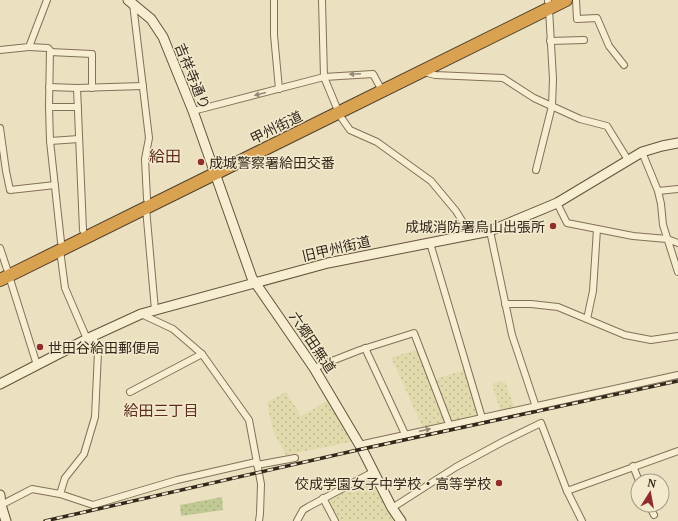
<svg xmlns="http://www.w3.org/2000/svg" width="678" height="521" viewBox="0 0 678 521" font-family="'PT Serif','Noto Sans JP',serif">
<defs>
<pattern id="farmland-dots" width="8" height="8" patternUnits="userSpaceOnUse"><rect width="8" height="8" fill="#e1daac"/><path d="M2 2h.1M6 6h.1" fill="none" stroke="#c2bb93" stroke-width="1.8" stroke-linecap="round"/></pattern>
<pattern id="grass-dots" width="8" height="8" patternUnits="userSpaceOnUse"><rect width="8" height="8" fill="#c0c993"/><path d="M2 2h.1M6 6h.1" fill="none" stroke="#a5ad7e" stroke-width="1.8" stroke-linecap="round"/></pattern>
</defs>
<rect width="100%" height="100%" fill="#ebe0bf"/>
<g fill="url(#farmland-dots)">
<path d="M418 350 446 424 423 428 391 357Z"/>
<path d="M464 370 481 416 454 422H452L436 379Z"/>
<path d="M501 381 502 383 505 382 515 409 501 413 492 384Z"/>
<path d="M286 392 301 416 329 400 351 440 350 442 286 455 273 431 267 402Z"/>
<path d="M369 476 393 521H337L326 499Z"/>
</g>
<path fill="url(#grass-dots)" d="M222 497 223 510 181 516 180 505Z"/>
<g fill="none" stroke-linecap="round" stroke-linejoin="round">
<g stroke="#837058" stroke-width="8">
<g id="street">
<path d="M274 0V35L279 89"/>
<path d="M322 0 324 77 336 106"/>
<path d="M548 0V1"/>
<path d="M576 0 577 19 597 18 609 46 624 65"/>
<path d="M133 4 149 138 145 159 147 199"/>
<path d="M550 41 584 40"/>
<path d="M29 47 48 48 50 50 49 107 50 141 61 242"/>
<path d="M0 50 29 47 47 0"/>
<path d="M50 52 92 54V88"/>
<path d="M424 72 435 75 503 78 534 98 580 119 607 126 628 160"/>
<path d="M49 87 77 88 143 86"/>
<path d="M77 88 83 230"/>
<path d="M49 107H78"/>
<path d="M193 111 324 77 373 74 379 85"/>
<path d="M338 113 350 130 377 142 431 181 456 211 471 235"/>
<path d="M0 128 6 171 10 190 55 185"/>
<path d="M50 141 79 139"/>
<path d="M642 152 658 191 661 204 663 225 678 272"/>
<path d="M536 170 552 106 553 79 549 9"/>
<path d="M658 191 678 189"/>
<path d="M557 203 567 223 633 236 667 239 678 243"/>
<path d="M146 208 155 310"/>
<path d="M490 231 512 335 536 407"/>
<path d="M430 243 482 418"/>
<path d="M0 248 7 269"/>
<path d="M60 250 65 288 87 339"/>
<path d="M9 276 37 365"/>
<path d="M505 304H531L558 307 625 335 651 340 678 336"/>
<path d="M141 314 173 329 202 354 249 420 261 484 260 514 259 521"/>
<path d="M587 319 593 291 597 229"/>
<path d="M365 348 405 434"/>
<path d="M314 368 360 350 414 333 449 424"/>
<path d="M130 392 202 354"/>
<path d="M359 445 678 375"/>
<path d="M257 465 295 458"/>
<path d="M633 466 639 481"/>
<path d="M567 491 678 451"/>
<path d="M60 494 65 478 84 454 95 417 98 352 93 336"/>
<path d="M323 498 335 521"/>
<path d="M1 505 32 489 60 494 93 505 177 480 256 462"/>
<path d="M649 505 654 515"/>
<path d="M392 508 456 467 504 441 541 423 567 491 582 521"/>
<path d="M297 521 303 510 308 507 373 472"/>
</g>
</g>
<g stroke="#65523b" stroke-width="11">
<g id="secondary">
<path d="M128 0 151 19 163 37 193 111 252 278 314 368 362 449 392 508 401 521"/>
<path d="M0 384 93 336 141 314 328 263 490 231 557 203 642 152 662 146 678 143"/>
<path d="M0 495 1 505 6 521"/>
</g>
</g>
<g stroke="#513f2c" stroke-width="14">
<path id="highway" d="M0 280 566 0"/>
</g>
<use href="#street" stroke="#f7edd1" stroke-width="6"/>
<use href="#secondary" stroke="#f7edd1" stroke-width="9"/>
<use href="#highway" stroke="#d9a251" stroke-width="12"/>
<g stroke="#33281c" stroke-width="3.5">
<path id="rail" d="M45 521 362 449 678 381"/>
</g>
<use href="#rail" stroke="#f3eace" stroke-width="2" stroke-dasharray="6" stroke-linecap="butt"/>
</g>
<defs><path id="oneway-solid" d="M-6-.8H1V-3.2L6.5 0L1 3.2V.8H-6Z"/></defs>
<g fill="#958a76">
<use href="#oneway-solid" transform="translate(355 74) rotate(178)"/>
<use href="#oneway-solid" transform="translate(260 94) rotate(166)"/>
<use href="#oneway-solid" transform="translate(425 430) rotate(-13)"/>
</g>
<g fill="#8f2e2b" stroke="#f3eace" stroke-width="1.5">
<circle cx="201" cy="162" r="4"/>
<circle cx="553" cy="226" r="4"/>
<circle cx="40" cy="347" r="4"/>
<circle cx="499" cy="483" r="4"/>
</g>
<g text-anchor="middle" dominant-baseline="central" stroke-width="3" stroke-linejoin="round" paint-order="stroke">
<g font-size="14" fill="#33281c" stroke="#f3eace">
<text transform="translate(193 76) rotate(68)">吉祥寺通り</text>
<text transform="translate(276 127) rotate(-26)">甲州街道</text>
<text transform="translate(336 248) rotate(-13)">旧甲州街道</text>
<text transform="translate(313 342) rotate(56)">六郷田無道</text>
</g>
<g font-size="14" fill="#33281c" stroke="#f3eace" text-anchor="start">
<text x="209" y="162">成城警察署給田交番</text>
<text x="545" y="226" text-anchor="end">成城消防署烏山出張所</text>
<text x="48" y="347">世田谷給田郵便局</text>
<text x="491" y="483" text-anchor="end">佼成学園女子中学校・高等学校</text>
</g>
<g font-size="15" fill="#5e2d1d" stroke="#f3eace">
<text x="161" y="410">給田三丁目</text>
</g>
<g font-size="16" fill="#5e2d1d" stroke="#f3eace">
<text x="165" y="156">給田</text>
</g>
</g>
<g transform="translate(650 493) rotate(11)"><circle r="19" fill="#f3eace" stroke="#a69c87"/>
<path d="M0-3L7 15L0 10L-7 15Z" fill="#8f2e2b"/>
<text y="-6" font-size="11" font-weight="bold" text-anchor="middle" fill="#33281c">N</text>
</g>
</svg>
